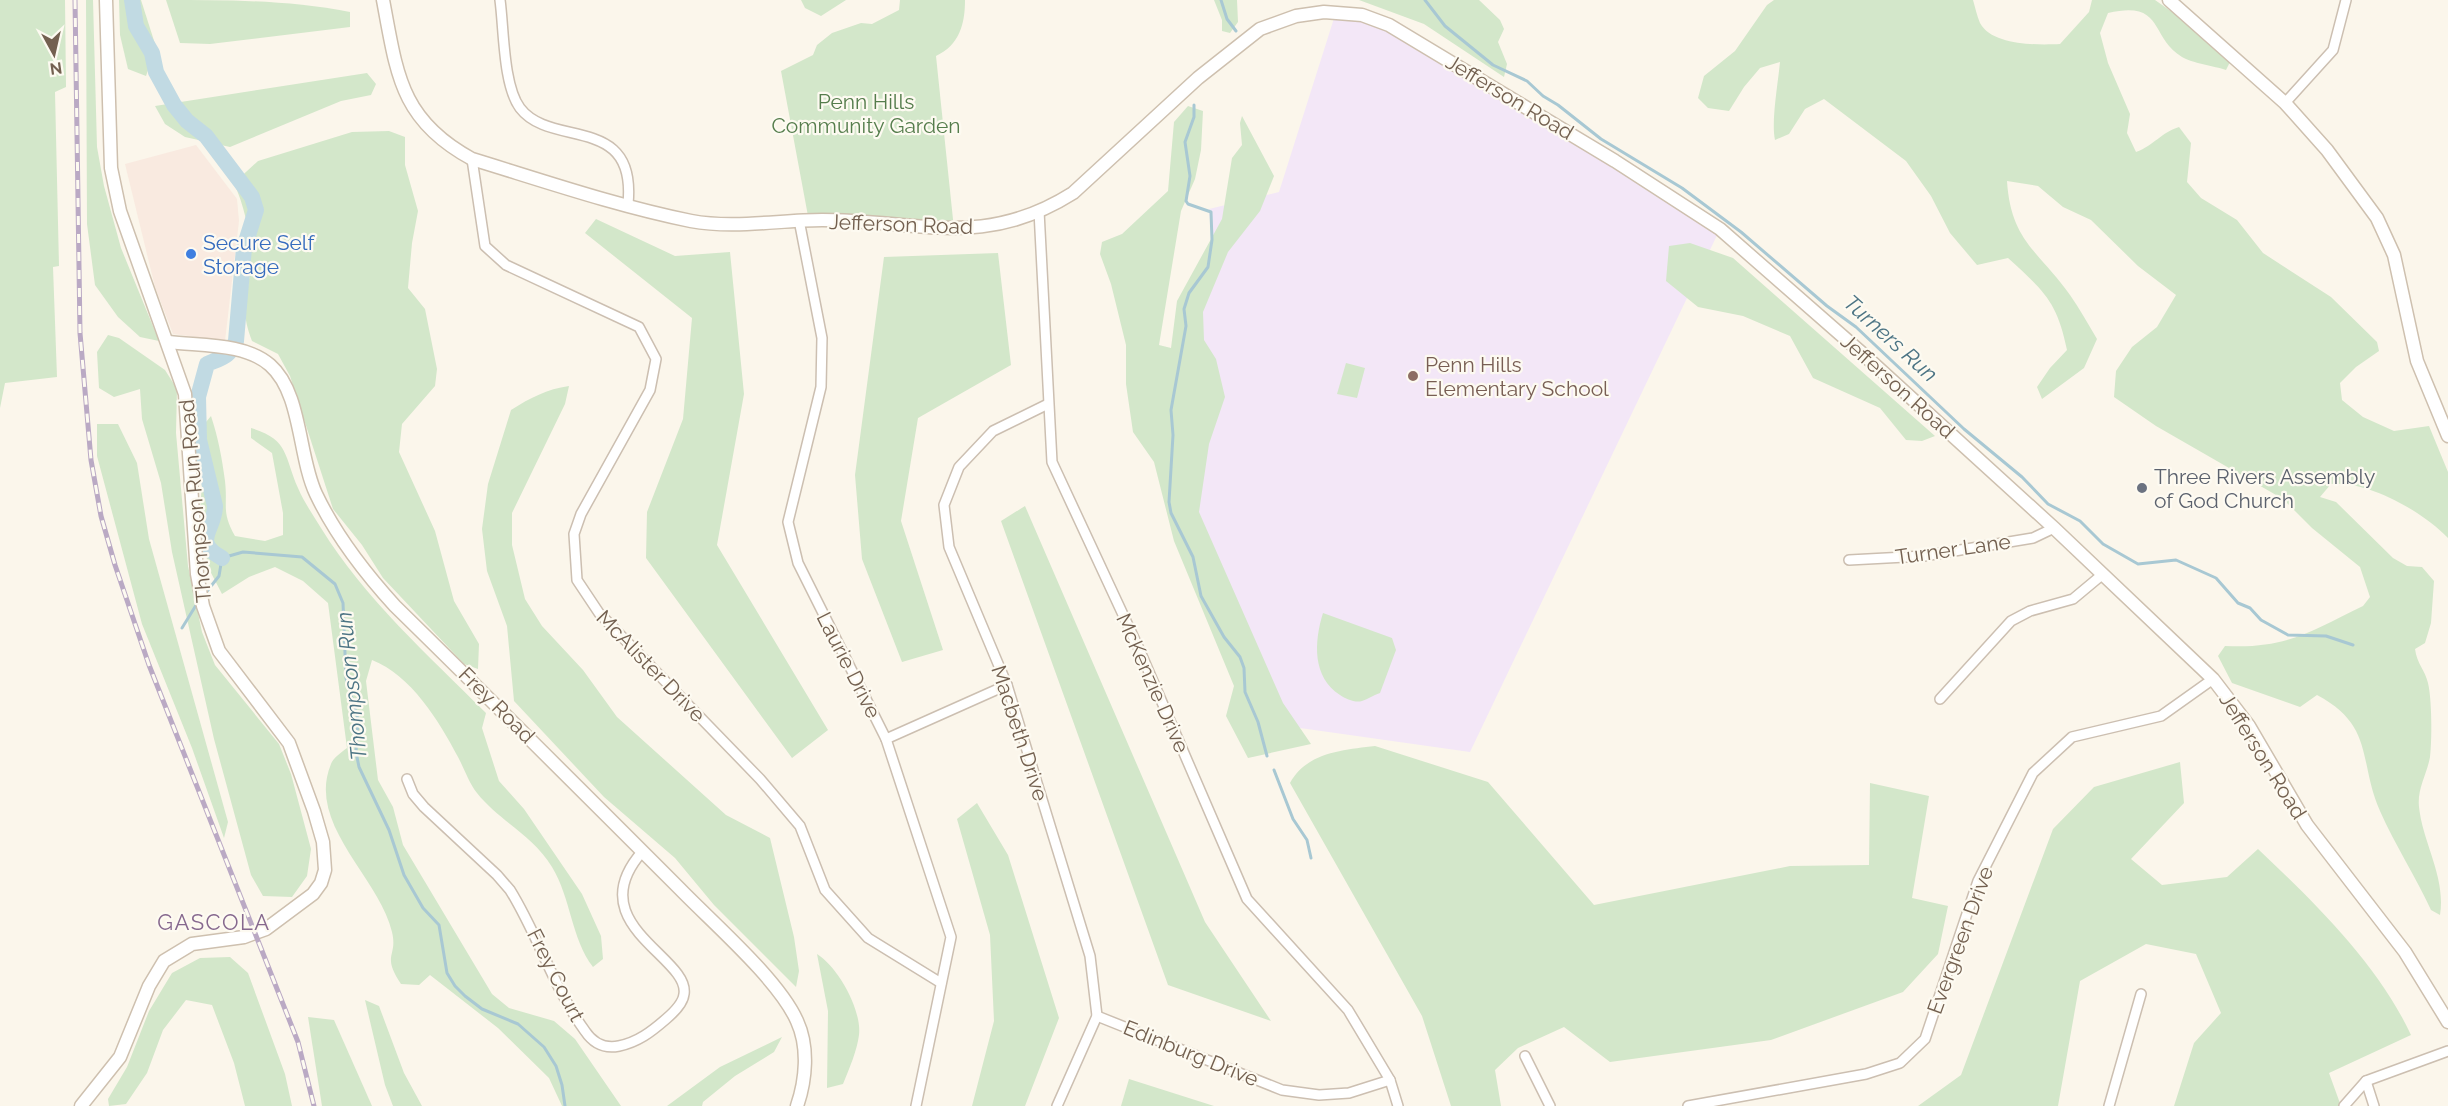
<svg xmlns="http://www.w3.org/2000/svg" width="2448" height="1106" viewBox="0 0 2448 1106" font-family="Raleway,sans-serif">
<rect width="100%" height="100%" fill="#fbf6eb"/>
<path fill="#f9eae0" d="M196 145 237 199 239 221 225 341 173 334 155 287 125 164Z"/>
<path fill="#f3e7f7" d="M1336 12 1389 25 1720 229 1470 752 1258 722 1171 450 1212 240 1209 209 1279 192Z"/>
<g fill="#d3e7ca">
<path d="M0 0H65L66 87 55 92 59 266 53 267 57 377 5 383 0 408Z"/>
<path d="M86 0H93L97 147 104 186 121 248 159 341 140 337 118 317 95 285 87 224Z"/>
<path d="M119 0H141L156 47 146 76 128 69 120 35Z"/>
<path d="M166 0C228 0 289 0 350 12V27L210 44 180 43Z"/>
<path d="M801 0H846L821 16 805 8Z"/>
<path d="M900 0H965C965 25 959 45 936 56L954 229 808 216 781 71 813 55 817 45 832 33 861 23 872 24 899 10Z"/>
<path d="M1214 0H1237L1238 22 1230 33 1222 31V20Z"/>
<path d="M1359 0H1479L1500 20 1504 29 1498 42 1507 64 1504 77 1424 24Z"/>
<path d="M1774 0H1973C1975 7 1977 16 1980 23 1992 46 2039 45 2060 44L2089 12 2092 0H2155L2182 19 2230 62 2226 70C2215 66 2191 63 2182 57 2149 37 2165 0 2108 13L2100 33 2108 63 2130 114 2127 133 2136 152C2155 145 2160 133 2179 127L2191 143 2187 182 2201 198 2237 220 2263 253 2331 297 2377 342 2379 351 2356 367 2340 383 2342 400 2363 417 2394 431 2429 426 2448 472V538C2423 512 2368 480 2331 484L2320 497 2336 502 2393 558 2407 566 2422 567 2434 581 2431 623 2425 643 2415 649C2417 664 2425 670 2428 683 2432 700 2432 740 2430 757 2427 774 2417 789 2419 807 2423 844 2446 877 2440 915L2431 910C2416 877 2395 845 2380 811 2358 761 2375 726 2317 695L2300 707 2232 683 2218 656 2225 646C2286 649 2310 632 2363 606L2370 597 2360 567 2312 528 2283 499 2156 426 2114 397 2116 371 2132 347 2157 327 2176 295 2138 266 2091 220 2063 207 2038 186 2007 181C2011 242 2039 251 2070 295 2080 309 2088 324 2097 339L2084 368 2042 399 2037 387 2050 368 2067 350C2057 301 2044 291 2008 258L1977 265 1950 233 1931 196 1906 161 1824 99 1805 109 1789 134 1775 140C1771 122 1778 83 1780 62L1760 68 1744 87 1729 111 1708 108 1698 98 1704 76 1735 51 1767 5Z"/>
<path d="M367 73 376 84 371 95 341 101 230 147 185 137 165 124 155 106Z"/>
<path d="M1188 106 1203 111 1201 150 1195 179 1181 211 1159 345 1171 348 1177 301 1222 219 1232 158 1242 145 1240 123 1242 116 1274 176 1260 211 1228 252 1203 312 1204 340 1216 359 1225 397 1209 444 1199 512 1283 703 1311 744 1248 758 1226 716 1234 686 1174 541 1154 462 1133 432 1126 384V345L1111 284 1100 254 1102 242 1122 234 1168 191 1174 122Z"/>
<path d="M389 131 405 137V165L418 211 412 243 408 288 425 309 437 369 435 386 402 424 399 452 435 531 454 601 479 644 478 669 464 664 383 578 362 545 333 509 290 376 278 354 252 341C239 307 248 302 250 269 253 241 245 208 234 183L258 161 352 132Z"/>
<path d="M596 219 675 256 730 252 744 394 717 545 828 730 792 758 646 558 647 512 683 419 692 318 585 233Z"/>
<path d="M1690 243 1733 258 1935 436 1922 441 1906 440 1880 408 1813 378 1790 336 1743 316 1698 307 1666 281 1669 246Z"/>
<path d="M998 253 1011 365 918 418 901 521 943 650 902 662 862 559 855 475 884 257Z"/>
<path d="M108 335 119 338 165 370 177 389 176 433 188 566 202 632 215 665 279 744 291 774 311 849 307 876 292 897 263 896 251 875 214 739 172 552 161 483 142 419 140 389 114 397 99 388 97 352Z"/>
<path d="M1346 363 1365 368 1357 398 1337 394Z"/>
<path d="M569 386 565 404 512 513V545L525 599 542 626 583 670 617 717 726 815 770 838 794 937 799 971 796 987 714 905 675 858 604 797 514 701 507 626 487 571 482 529 488 484 511 410C530 398 547 389 569 386Z"/>
<path d="M211 416C218 437 222 458 225 481 228 507 221 511 235 536L265 541 283 535V513L272 453 251 438V428C289 439 284 456 298 488 304 502 313 515 321 528 365 599 428 655 486 713L482 728 499 781 524 809 582 894 601 936 603 959 593 967C571 938 571 898 552 867 533 835 499 821 477 793 469 783 464 768 458 757 439 721 411 675 372 660L366 681 378 780 393 807 403 845 492 994 509 1008 554 1021 575 1039 621 1106H562L549 1078 498 1028 430 975 419 985 401 984C381 954 398 957 392 932 379 877 306 824 331 764 333 758 342 752 347 748L328 603 303 581 275 567 249 577 222 594 208 567 200 512 206 422Z"/>
<path d="M97 424H118L137 463 149 539 228 822 224 838 192 748 142 624 97 456Z"/>
<path d="M1025 506 1205 922 1271 1021 1168 985 1001 521Z"/>
<path d="M1323 613 1392 638 1396 650 1380 693C1374 695 1368 699 1362 701 1355 703 1346 699 1340 695 1312 677 1314 642 1323 613Z"/>
<path d="M1375 746 1488 782 1594 905 1790 866 1869 865 1870 783 1929 796 1912 898 1948 906 1938 954 1903 992 1771 1040 1610 1062 1564 1027 1518 1048 1495 1070 1501 1106H1451L1422 1016 1290 783C1307 752 1343 750 1375 746Z"/>
<path d="M2180 762 2184 803 2131 859 2162 885 2227 877 2258 849C2314 902 2378 964 2411 1035L2329 1073 2341 1106H2174L2194 1043 2221 1013 2196 954 2146 944 2080 981 2058 1106H1918L1961 1075 2053 829 2094 787Z"/>
<path d="M977 803 1008 855 1059 1018 1025 1106H972L994 1021 990 935 957 819Z"/>
<path d="M817 954C838 967 862 1010 859 1035 857 1051 849 1069 843 1084L827 1088 828 1011Z"/>
<path d="M230 957 248 973 285 1074 292 1106H245L234 1063 212 1005 186 1000 163 1030 147 1073 126 1104 109 1106 108 1099 127 1067 149 1011 172 973 200 958Z"/>
<path d="M365 1000 379 1006 404 1073 422 1106H393L385 1085Z"/>
<path d="M308 1017 334 1020 372 1106H322Z"/>
<path d="M782 1037 774 1052 735 1076 703 1102 702 1106H667L720 1067Z"/>
<path d="M1129 1079 1214 1106H1121Z"/>
</g>
<g fill="none" stroke-linecap="round" stroke-linejoin="round">
<g stroke="#a8c8d3" stroke-width="3">
<path d="M1221 0 1227 19 1236 31"/>
<path d="M1425 0 1445 26 1493 65 1527 81 1543 96 1558 105 1601 139 1682 188 1741 232 1827 306 1856 327 1964 429 2022 477 2048 504 2080 521 2103 544 2138 564 2176 560 2216 578 2238 603 2250 608 2261 620 2288 635 2326 636 2353 645"/>
<path d="M1194 105V117L1185 142 1190 176 1186 201 1188 204 1211 212 1212 240 1208 267 1189 293 1184 309 1186 326 1171 410 1173 435 1169 502 1171 513 1193 557 1201 596 1224 637 1240 657 1244 668 1245 692 1258 722 1267 756"/>
<path d="M204 595 219 576 222 558 243 552 302 557 335 584 343 603 346 678 358 719 356 752 359 767 389 830 404 875 423 908 439 925 447 973 455 986 465 996 482 1009 518 1024 544 1047 556 1066 562 1085 565 1106"/>
<path d="M182 628 198 602"/>
<path d="M1274 770 1293 819 1307 840 1311 858"/>
</g>
<path stroke="#c1dae3" stroke-width="16" d="M132 0 136 26 152 53 156 72 174 105 187 121 206 136 252 197 256 210 244 248 236 341C229 357 223 357 207 364L198 397 199 440 215 506C215 530 191 541 222 558"/>
<g stroke="#ccbfb1" stroke-width="12">
<g id="street">
<path d="M500 0C504 29 503 85 520 108 551 149 637 113 628 204"/>
<path d="M2285 103 2333 50 2346 0"/>
<path d="M472 159 485 246 506 265 639 327 656 359 650 390 581 514 574 534 577 580 599 613 760 779 800 826 825 890 868 938 941 983"/>
<path d="M1039 211 1052 462 1139 649 1247 899 1348 1010 1390 1080 1398 1106"/>
<path d="M799 220 822 338 821 387 788 522 798 563 886 739 951 937 916 1106"/>
<path d="M1048 404 993 431 959 467 944 505 949 547 1007 685 1090 956 1097 1016 1057 1106"/>
<path d="M1849 560 1924 556 2033 538 2054 528"/>
<path d="M1940 699 2011 621 2030 611 2073 599 2103 574"/>
<path d="M886 739 1007 685"/>
<path d="M407 779 413 794 424 807 497 875 510 890C538 935 553 987 585 1031 593 1043 604 1049 619 1046 638 1042 651 1032 666 1019 673 1013 683 1004 684 994 690 957 579 924 642 852"/>
<path d="M1097 1016 1282 1090 1319 1095 1349 1093 1390 1080"/>
<path d="M1525 1056 1550 1106"/>
<path d="M2366 1081 2374 1106"/>
<path d="M1688 1106 1866 1074 1900 1063 1925 1039 1978 881 2033 773 2072 737 2161 716 2213 679"/>
<path d="M2109 1106 2141 994"/>
<path d="M2344 1106 2366 1081 2448 1051"/>
</g>
</g>
<g stroke="#cec0af" stroke-width="15">
<g id="secondary">
<path d="M383 0C397 74 400 120 472 159 544 181 617 206 691 221 734 229 779 220 822 220 918 220 983 250 1073 193L1198 78 1260 29 1296 16 1324 12 1362 15 1389 25 1615 161 1720 229 1864 355 2054 528 2213 679 2249 726 2307 825 2405 952 2448 1022"/>
<path d="M2169 0 2285 103 2327 150 2377 218 2394 255 2417 361 2448 436"/>
<path d="M169 342C201 346 245 343 270 365 302 393 298 456 316 494 336 536 364 572 395 606 491 700 585 794 680 889 713 923 779 980 797 1021 809 1047 806 1080 797 1106"/>
<path d="M81 1106 120 1057 149 986 164 961 192 944 244 937 266 929 313 894 321 883 325 870 323 842 314 811 289 743 219 651 203 606 197 574 185 394 120 211 111 168 106 0"/>
</g>
</g>
<use href="#street" stroke="#fff" stroke-width="9"/>
<use href="#secondary" stroke="#fff" stroke-width="12"/>
<g stroke="#baa9c4" stroke-width="5">
<path id="rail" d="M75 0 80 333 91 460 101 516 115 565 149 665 298 1042 314 1106"/>
</g>
<use href="#rail" stroke="#fdfaf1" stroke-width="3" stroke-dasharray="9" stroke-linecap="butt"/>
</g>
<circle fill="#3f7fe0" stroke="#fdfaf1" stroke-width="2" cx="191" cy="254" r="6"/>
<circle fill="#8d6e63" stroke="#fdfaf1" stroke-width="2" cx="1413" cy="376" r="6"/>
<circle fill="#6b7280" stroke="#fdfaf1" stroke-width="2" cx="2142" cy="488" r="6"/>
<g text-anchor="middle" dominant-baseline="central" stroke-width="4.5" stroke-linejoin="round" paint-order="stroke">
<g font-size="21" fill="#736050" stroke="#fdfaf1">
<text transform="translate(1510 97) rotate(31)">Jefferson Road</text>
<text transform="translate(901 224) rotate(2)">Jefferson Road</text>
<text transform="translate(1898 386) rotate(42)">Jefferson Road</text>
<text transform="translate(195 501) rotate(-95)">Thompson Run Road</text>
<text transform="translate(1953 549) rotate(-8)">Turner Lane</text>
<text transform="translate(849 665) rotate(63)">Laurie Drive</text>
<text transform="translate(651 666) rotate(46)">McAlister Drive</text>
<text transform="translate(1153 683) rotate(66)">McKenzie Drive</text>
<text transform="translate(497 705) rotate(45)">Frey Road</text>
<text transform="translate(1020 733) rotate(72)">Macbeth Drive</text>
<text transform="translate(2263 756) rotate(58)">Jefferson Road</text>
<text transform="translate(1960 940) rotate(-70)">Evergreen Drive</text>
<text transform="translate(556 975) rotate(63)">Frey Court</text>
<text transform="translate(1191 1053) rotate(22)">Edinburg Drive</text>
</g>
<g font-size="21" fill="#557d4c" stroke="#fdfaf1">
<text x="866" y="101">Penn Hills<tspan x="866" dy="24">Community Garden</tspan></text>
</g>
<g font-size="21" fill="#366cbe" stroke="#fdfaf1" text-anchor="start">
<text x="203" y="242">Secure Self<tspan x="203" dy="24">Storage</tspan></text>
</g>
<g font-size="21" fill="#785e54" stroke="#fdfaf1" text-anchor="start">
<text x="1425" y="364">Penn Hills<tspan x="1425" dy="24">Elementary School</tspan></text>
</g>
<g font-size="21" fill="#5b616d" stroke="#fdfaf1" text-anchor="start">
<text x="2154" y="476">Three Rivers Assembly<tspan x="2154" dy="24">of God Church</tspan></text>
</g>
<g font-size="22" font-style="italic" fill="#4c7484" stroke="#fdfaf1">
<text transform="translate(1891 338) rotate(42)">Turners Run</text>
<text transform="translate(351 686) rotate(-96)">Thompson Run</text>
</g>
<g font-size="22" letter-spacing="1.5" fill="#86688e" stroke="#fdfaf1">
<text x="214" y="922">GASCOLA</text>
</g>
</g>
<g transform="translate(54 54) rotate(172)" stroke="#fdfaf1" stroke-width="4.5" paint-order="stroke">
<path d="M0-4.5L10 22L0 15L-10 22Z" fill="#736050"/>
<text y="-9" font-size="16" font-weight="bold" text-anchor="middle" fill="#736050">N</text>
</g>
</svg>
